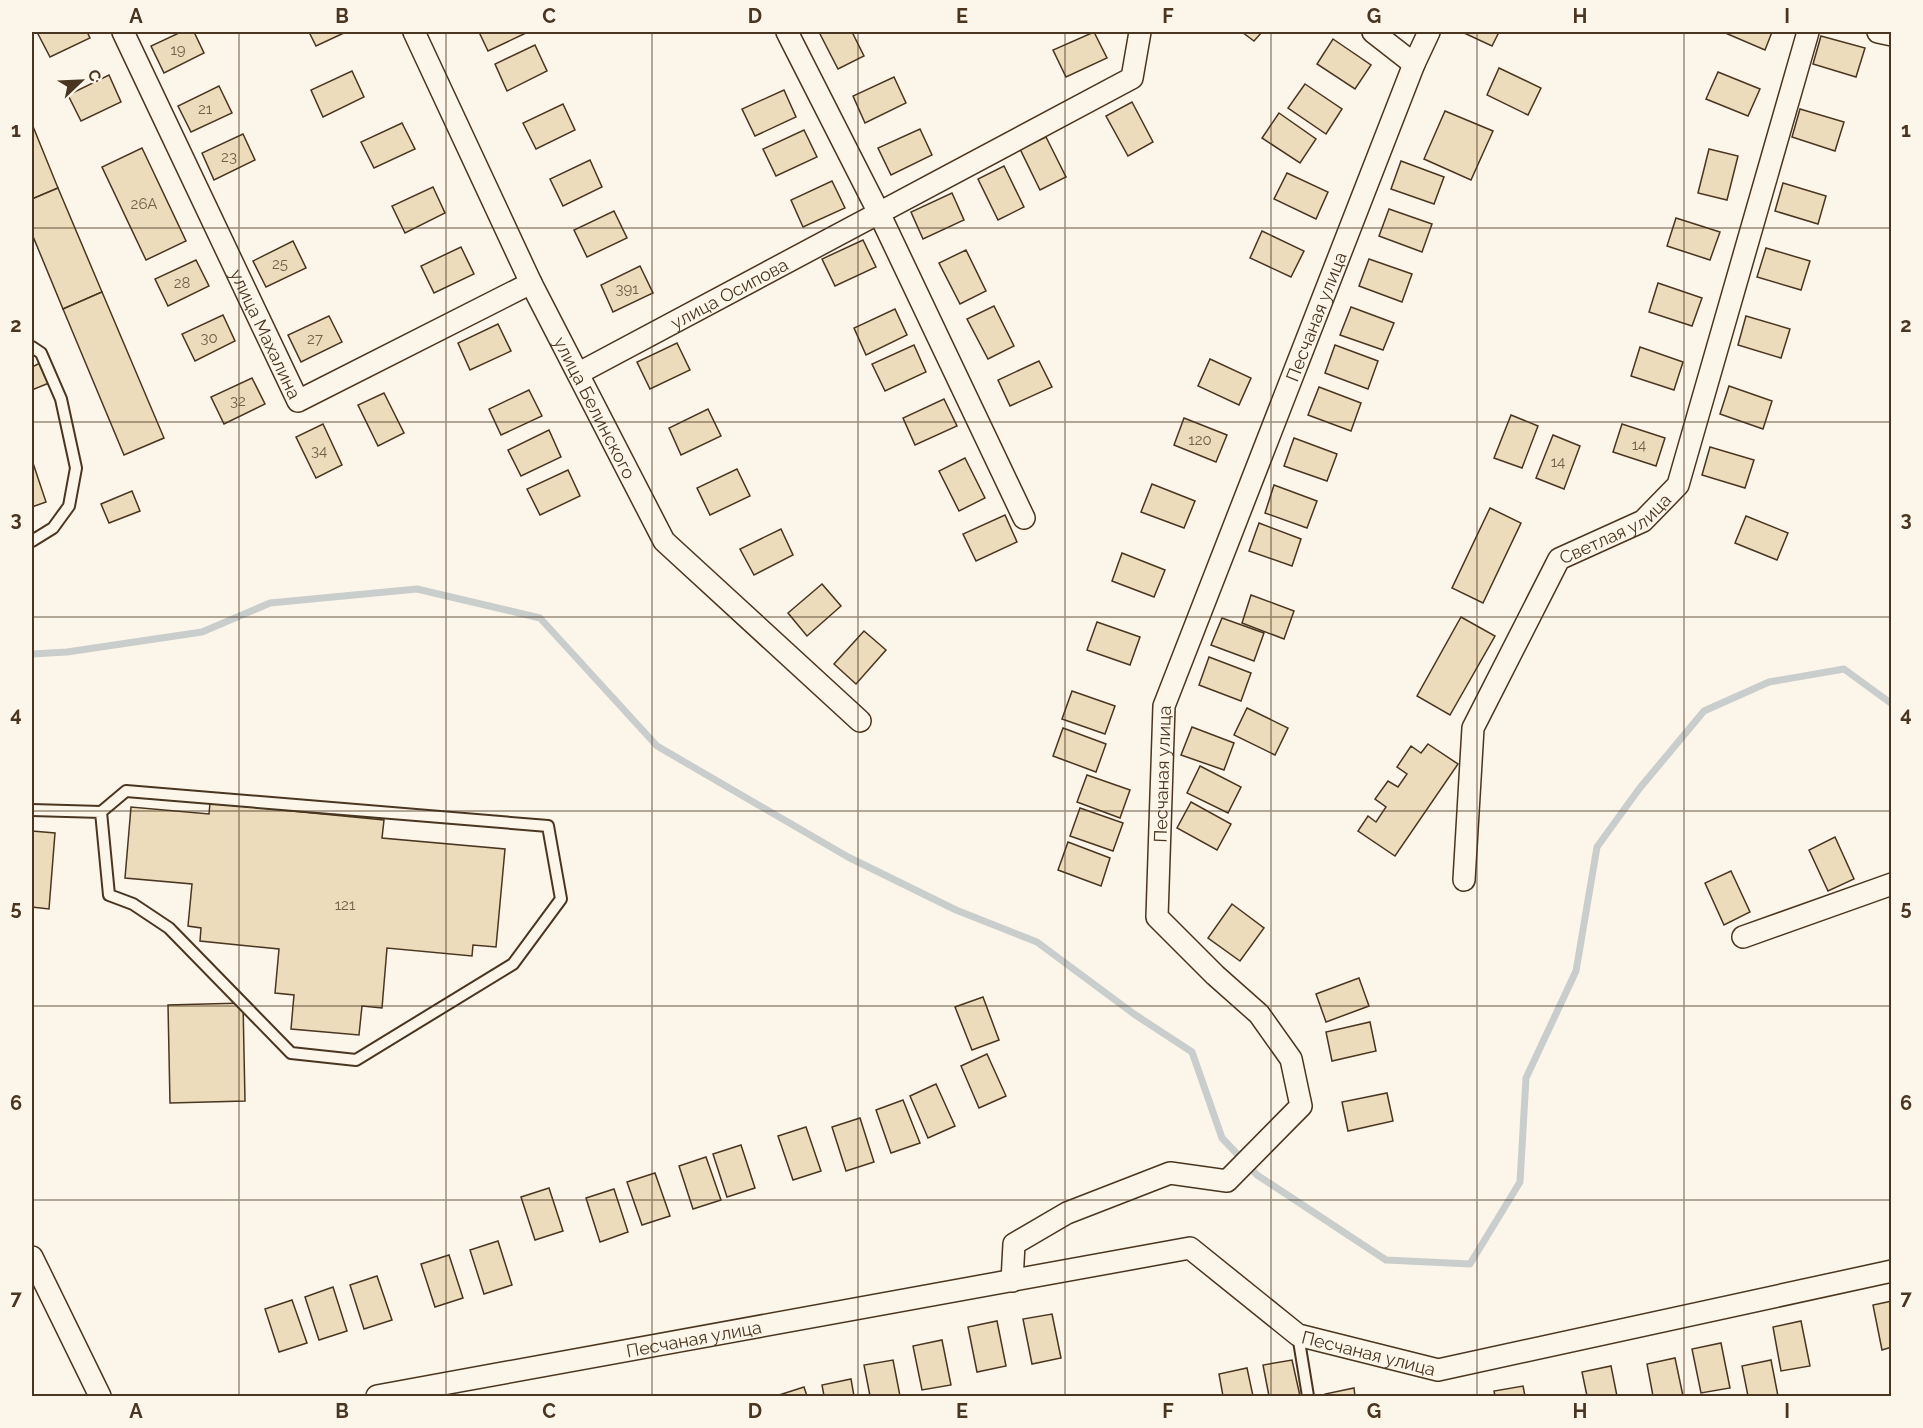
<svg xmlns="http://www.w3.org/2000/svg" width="1923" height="1428" viewBox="0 0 1923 1428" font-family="Raleway,sans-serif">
<rect width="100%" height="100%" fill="#fbf6e9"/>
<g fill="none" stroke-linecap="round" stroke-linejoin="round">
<path stroke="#c9cecd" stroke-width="7" d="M32 654 67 652 202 632 270 603 417 589 540 618 657 746 848 857 956 910 1037 942 1134 1014 1192 1052 1222 1138 1257 1175 1386 1260 1470 1264 1520 1182 1526 1078 1576 971 1597 847 1639 789 1704 711 1769 682 1844 669 1892 704"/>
</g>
<g fill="#ecdcbc" stroke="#4a3520" stroke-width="1.5">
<path d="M37 32H87L90 38 50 57Z"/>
<path d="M181 32H194L204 53 164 73 151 46Z"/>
<path d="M309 32H346L316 46Z"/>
<path d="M479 32H528L488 51Z"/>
<path d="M819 32H852L864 56 838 69Z"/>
<path d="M1094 32 1107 58 1066 77 1053 50Z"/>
<path d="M1242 32H1262L1254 41Z"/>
<path d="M1462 32H1499L1492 46Z"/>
<path d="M1723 32H1772L1765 50Z"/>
<path d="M1821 36 1865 48 1856 77 1813 64Z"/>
<path d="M1333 39 1371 65 1355 89 1317 64Z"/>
<path d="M535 45 547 71 507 91 495 64Z"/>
<path d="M1499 68 1541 88 1528 115 1487 95Z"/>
<path d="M352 71 364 97 323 117 311 90Z"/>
<path d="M1718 72 1760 89 1748 116 1706 99Z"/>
<path d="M109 75 121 102 81 121 68 95Z"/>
<path d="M894 77 906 103 865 123 853 96Z"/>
<path d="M1305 84 1342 109 1326 134 1288 108Z"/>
<path d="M219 86 232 113 191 132 178 106Z"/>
<path d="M784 90 796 117 755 136 742 109Z"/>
<path d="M1132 102 1153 142 1128 156 1106 116Z"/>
<path d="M563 104 575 130 536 149 523 123Z"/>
<path d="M1800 109 1844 122 1835 151 1792 137Z"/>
<path d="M1445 111 1493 131 1471 180 1424 159Z"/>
<path d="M1279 113 1316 139 1300 163 1262 138Z"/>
<path d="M402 123 415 149 374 168 361 142Z"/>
<path d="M32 124 58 188 32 199Z"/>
<path d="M920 129 932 155 891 175 878 148Z"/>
<path d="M804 130 817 157 776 176 763 149Z"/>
<path d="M243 134 255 160 214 180 202 153Z"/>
<path d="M1046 137 1066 177 1040 190 1020 149Z"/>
<path d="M142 148 186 241 146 260 102 167Z"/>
<path d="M1709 149 1738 156 1727 200 1698 193Z"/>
<path d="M590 160 602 187 563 206 550 179Z"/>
<path d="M1401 161 1444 177 1434 204 1391 189Z"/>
<path d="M1004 166 1024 207 998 220 978 179Z"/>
<path d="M1287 173 1328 192 1316 219 1274 199Z"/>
<path d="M832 181 845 208 803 227 791 200Z"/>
<path d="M1783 183 1826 196 1818 224 1775 211Z"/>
<path d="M433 187 445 213 405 233 392 206Z"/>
<path d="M58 188 102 292 63 309 32 234V199Z"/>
<path d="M952 193 964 220 923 239 911 212Z"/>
<path d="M1389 209 1432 224 1422 252 1379 236Z"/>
<path d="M614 211 627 238 587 257 574 230Z"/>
<path d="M1676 218 1720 232 1710 260 1667 246Z"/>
<path d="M1262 231 1304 251 1291 277 1250 258Z"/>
<path d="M863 240 876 267 835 286 822 259Z"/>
<path d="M293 241 306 268 266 287 253 261Z"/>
<path d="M461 247 474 274 434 293 421 266Z"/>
<path d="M1766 248 1810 261 1801 290 1757 277Z"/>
<path d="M966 250 986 291 960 304 939 263Z"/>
<path d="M1369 259 1412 274 1402 302 1359 286Z"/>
<path d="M196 260 209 286 168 306 155 279Z"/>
<path d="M640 266 653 293 613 312 601 285Z"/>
<path d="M1658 283 1702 298 1692 326 1649 312Z"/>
<path d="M102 292 164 438 124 455 63 309Z"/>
<path d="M994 306 1014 346 988 359 967 319Z"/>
<path d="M1351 307 1394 323 1383 350 1340 335Z"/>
<path d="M895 309 907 335 866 355 854 328Z"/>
<path d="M223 315 235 341 195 361 182 334Z"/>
<path d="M329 316 342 342 301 362 288 335Z"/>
<path d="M1746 316 1790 329 1781 358 1738 345Z"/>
<path d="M498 324 511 351 470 370 458 343Z"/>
<path d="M677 343 690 370 650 389 637 362Z"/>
<path d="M914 345 926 372 885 391 872 364Z"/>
<path d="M1335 345 1378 361 1368 389 1325 373Z"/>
<path d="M1640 347 1683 362 1674 390 1631 376Z"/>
<path d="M1210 359 1251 378 1239 405 1198 386Z"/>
<path d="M1039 361 1052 387 1010 406 998 380Z"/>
<path d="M40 363 49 383 32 390V367Z"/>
<path d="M252 378 265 404 224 424 211 397Z"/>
<path d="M1729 386 1772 401 1763 429 1720 414Z"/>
<path d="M1319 387 1361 403 1351 431 1308 415Z"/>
<path d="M529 390 542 416 501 435 489 409Z"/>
<path d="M384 393 404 433 378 446 358 405Z"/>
<path d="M944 399 957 426 915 445 903 418Z"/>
<path d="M708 409 721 436 681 455 669 428Z"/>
<path d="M1511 415 1538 426 1522 468 1494 458Z"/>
<path d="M1184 418 1227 435 1216 462 1174 445Z"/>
<path d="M323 424 342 465 316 478 296 437Z"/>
<path d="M1622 424 1665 438 1656 466 1613 452Z"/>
<path d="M549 430 561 457 521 476 508 450Z"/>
<path d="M1553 435 1580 446 1564 489 1536 478Z"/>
<path d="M1294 438 1337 454 1327 481 1284 466Z"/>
<path d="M1710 447 1754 460 1745 488 1702 475Z"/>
<path d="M965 458 985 498 959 511 939 471Z"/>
<path d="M32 460 46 502 32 507Z"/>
<path d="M737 469 750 496 710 515 697 488Z"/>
<path d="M568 470 580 496 540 515 527 489Z"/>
<path d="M1152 484 1195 501 1184 528 1141 512Z"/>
<path d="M1274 485 1317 501 1307 528 1265 513Z"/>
<path d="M132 491 140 511 109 523 101 504Z"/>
<path d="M1490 508 1521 523 1483 603 1452 588Z"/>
<path d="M1005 515 1017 542 976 561 963 534Z"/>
<path d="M1746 516 1788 533 1777 560 1735 543Z"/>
<path d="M1259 523 1301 539 1292 566 1249 551Z"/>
<path d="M781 529 793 555 754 575 740 549Z"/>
<path d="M1122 553 1165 570 1154 597 1112 581Z"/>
<path d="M822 584 841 606 807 636 788 613Z"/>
<path d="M1251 595 1294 611 1284 639 1242 623Z"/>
<path d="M1461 617 1495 636 1450 715 1417 696Z"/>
<path d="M1222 618 1264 633 1254 661 1211 645Z"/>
<path d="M1097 622 1140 637 1130 665 1087 650Z"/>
<path d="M864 631 886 650 856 684 834 664Z"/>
<path d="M1209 657 1251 673 1241 701 1199 685Z"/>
<path d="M1072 691 1115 706 1105 734 1062 719Z"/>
<path d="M1247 708 1288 728 1275 755 1234 735Z"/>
<path d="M1192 727 1234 743 1224 770 1181 755Z"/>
<path d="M1063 728 1106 744 1096 772 1053 756Z"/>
<path d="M1428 744 1458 764 1395 856 1358 831 1368 816 1376 822 1386 807 1375 799 1388 781 1398 787 1407 774 1397 767 1411 746 1421 753Z"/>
<path d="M1200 766 1241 787 1228 813 1187 793Z"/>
<path d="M1087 775 1130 790 1120 818 1077 802Z"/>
<path d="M1191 802 1231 824 1217 850 1177 828Z"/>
<path d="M210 803 384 820 382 838 505 849 496 947 473 945 472 956 387 948 382 1008 362 1006 359 1035 291 1029 294 995 275 993 279 949 200 941 201 928 188 926 192 884 125 878 131 807 209 814Z"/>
<path d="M1080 808 1123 823 1113 851 1070 836Z"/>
<path d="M32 831 55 833 49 909 32 907Z"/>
<path d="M1835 837 1854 879 1828 891 1809 850Z"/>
<path d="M1068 842 1110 858 1101 886 1058 870Z"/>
<path d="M1731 871 1750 912 1724 925 1705 883Z"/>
<path d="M1232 904 1264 928 1240 961 1208 938Z"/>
<path d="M1359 978 1369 1006 1326 1022 1316 994Z"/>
<path d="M983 997 999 1040 972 1050 955 1007Z"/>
<path d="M243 1003 245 1101 170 1103 168 1005Z"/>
<path d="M1370 1022 1376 1051 1332 1061 1326 1032Z"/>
<path d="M987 1054 1006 1096 979 1108 961 1066Z"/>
<path d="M936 1084 955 1126 928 1138 910 1096Z"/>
<path d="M1387 1093 1393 1121 1348 1131 1342 1102Z"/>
<path d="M903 1100 920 1143 891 1153 876 1110Z"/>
<path d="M860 1118 874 1162 846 1171 832 1127Z"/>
<path d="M806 1127 821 1171 793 1180 778 1136Z"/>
<path d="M741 1145 755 1188 727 1197 713 1154Z"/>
<path d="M706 1157 721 1200 693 1209 679 1166Z"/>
<path d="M655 1173 670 1216 642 1225 627 1182Z"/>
<path d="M549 1188 563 1231 535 1240 521 1197Z"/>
<path d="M614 1189 628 1232 600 1242 586 1198Z"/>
<path d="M498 1241 512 1285 484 1294 470 1250Z"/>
<path d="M449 1255 463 1298 435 1307 421 1264Z"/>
<path d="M377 1276 392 1320 364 1329 350 1285Z"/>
<path d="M333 1287 347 1331 319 1340 305 1297Z"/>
<path d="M292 1300 307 1343 279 1352 265 1309Z"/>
<path d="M1892 1301V1347L1882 1350 1873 1305Z"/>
<path d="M1052 1314 1061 1358 1032 1364 1023 1319Z"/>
<path d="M997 1321 1006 1366 977 1372 968 1327Z"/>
<path d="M1801 1321 1810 1366 1781 1371 1773 1327Z"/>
<path d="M942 1340 951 1385 922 1390 913 1346Z"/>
<path d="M1721 1343 1730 1388 1701 1393 1692 1349Z"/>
<path d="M1675 1358 1683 1396H1653L1647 1364Z"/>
<path d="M893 1360 900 1396H870L864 1365Z"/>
<path d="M1292 1360 1300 1396H1269L1263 1365Z"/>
<path d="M1771 1360 1778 1396H1748L1742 1366Z"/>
<path d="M1611 1366 1617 1396H1587L1582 1372Z"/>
<path d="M1247 1368 1253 1396H1223L1219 1374Z"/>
<path d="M851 1379 854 1396H824L822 1385Z"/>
<path d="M1523 1386 1525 1396H1495L1494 1391Z"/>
<path d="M804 1387 807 1396H776Z"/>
<path d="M1354 1388 1355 1396H1325V1394Z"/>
</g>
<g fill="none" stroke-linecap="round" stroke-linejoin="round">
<g stroke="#4a3520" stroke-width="14">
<g id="service">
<path d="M32 347 41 353 61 399 76 468 69 506 53 528 32 541"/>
<path d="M32 810 101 812 126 791 548 826 561 899 513 964 356 1060 291 1053 169 928 133 904 109 895 101 812"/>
<path d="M1298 1335 1308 1396"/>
</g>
</g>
<g stroke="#4a3520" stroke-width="24">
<g id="minor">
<path id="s1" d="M123 32 298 401 531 283"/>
<path id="s2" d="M414 32 531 283 664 541 860 721"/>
<path d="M787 32 879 213 1024 518"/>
<path d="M1373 32 1414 64"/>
<path d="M1878 32 1892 35"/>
<path id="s3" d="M579 373 1132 78 1140 32"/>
<path id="s4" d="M1464 880 1473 728 1559 559 1643 521 1678 485 1808 32"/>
<path d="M1743 937 1892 884"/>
<path d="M32 1257 100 1396"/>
<path id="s5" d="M1012 1281 1014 1244 1067 1213 1170 1173 1227 1181 1301 1106 1291 1059 1259 1014 1215 975 1157 917 1164 706 1414 64 1429 32"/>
<path id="s6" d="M377 1396 1190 1248 1298 1335 1438 1370 1892 1271"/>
</g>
</g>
<use href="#service" stroke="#fbf6e9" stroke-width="10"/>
<use href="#minor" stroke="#fbf6e9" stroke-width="21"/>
</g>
<path fill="none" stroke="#4a3520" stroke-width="1.5" stroke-opacity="0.55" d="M239 32V1396M446 32V1396M652 32V1396M858 32V1396M1065 32V1396M1271 32V1396M1477 32V1396M1684 32V1396M32 228H1892M32 422H1892M32 617H1892M32 811H1892M32 1006H1892M32 1200H1892"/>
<g text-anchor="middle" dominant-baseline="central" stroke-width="4.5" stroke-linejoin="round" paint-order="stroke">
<g font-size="15" fill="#725f47">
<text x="178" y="50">19</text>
<text x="205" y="109">21</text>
<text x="229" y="157">23</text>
<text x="144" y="204">26А</text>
<text x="280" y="264">25</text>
<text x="182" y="283">28</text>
<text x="627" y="289">391</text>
<text x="209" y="338">30</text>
<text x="315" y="339">27</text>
<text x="238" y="401">32</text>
<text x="1200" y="440">120</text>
<text x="1639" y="445">14</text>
<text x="319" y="451">34</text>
<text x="1558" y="462">14</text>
<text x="345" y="905">121</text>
</g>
<g font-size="18" fill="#4a3520" stroke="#fbf6e9">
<text stroke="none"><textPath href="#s3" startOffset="170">улица Осипова</textPath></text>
<text stroke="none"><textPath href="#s5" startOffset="1245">Песчаная улица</textPath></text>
<text stroke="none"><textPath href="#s1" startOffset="334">улица Махалина</textPath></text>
<text stroke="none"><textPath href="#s2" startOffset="417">улица Белинского</textPath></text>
<text stroke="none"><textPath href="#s4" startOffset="406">Светлая улица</textPath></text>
<text stroke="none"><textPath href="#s5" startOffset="759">Песчаная улица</textPath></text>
<text stroke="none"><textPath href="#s6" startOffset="322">Песчаная улица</textPath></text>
<text stroke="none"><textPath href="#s6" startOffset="1038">Песчаная улица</textPath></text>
</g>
</g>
<rect width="1923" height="1428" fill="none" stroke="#fbf6e9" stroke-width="66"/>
<g transform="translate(81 81) rotate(67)" stroke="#fbf6e9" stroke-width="4.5" paint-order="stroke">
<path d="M0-4.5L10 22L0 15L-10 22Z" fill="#4a3520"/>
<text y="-9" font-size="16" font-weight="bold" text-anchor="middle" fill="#4a3520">С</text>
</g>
<rect x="33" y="33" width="1857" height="1362" fill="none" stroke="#4a3520" stroke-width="2"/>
<g font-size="20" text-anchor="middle" font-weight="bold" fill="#4a3520">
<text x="136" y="23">A</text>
<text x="342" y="23">B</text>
<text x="549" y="23">C</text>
<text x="755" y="23">D</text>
<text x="962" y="23">E</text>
<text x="1168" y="23">F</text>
<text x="1374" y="23">G</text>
<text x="1580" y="23">H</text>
<text x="1787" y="23">I</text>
<text x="16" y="137">1</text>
<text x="1906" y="137">1</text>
<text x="16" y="332">2</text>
<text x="1906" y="332">2</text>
<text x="16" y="526">3</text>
<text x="1906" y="526">3</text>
<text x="16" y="721">4</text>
<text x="1906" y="721">4</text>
<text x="16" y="915">5</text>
<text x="1906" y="915">5</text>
<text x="16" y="1110">6</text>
<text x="1906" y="1110">6</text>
<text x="16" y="1305">7</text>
<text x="1906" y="1305">7</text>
<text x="136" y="1418">A</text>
<text x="342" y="1418">B</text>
<text x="549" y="1418">C</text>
<text x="755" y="1418">D</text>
<text x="962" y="1418">E</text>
<text x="1168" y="1418">F</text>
<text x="1374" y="1418">G</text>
<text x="1580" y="1418">H</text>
<text x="1787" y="1418">I</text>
</g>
</svg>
